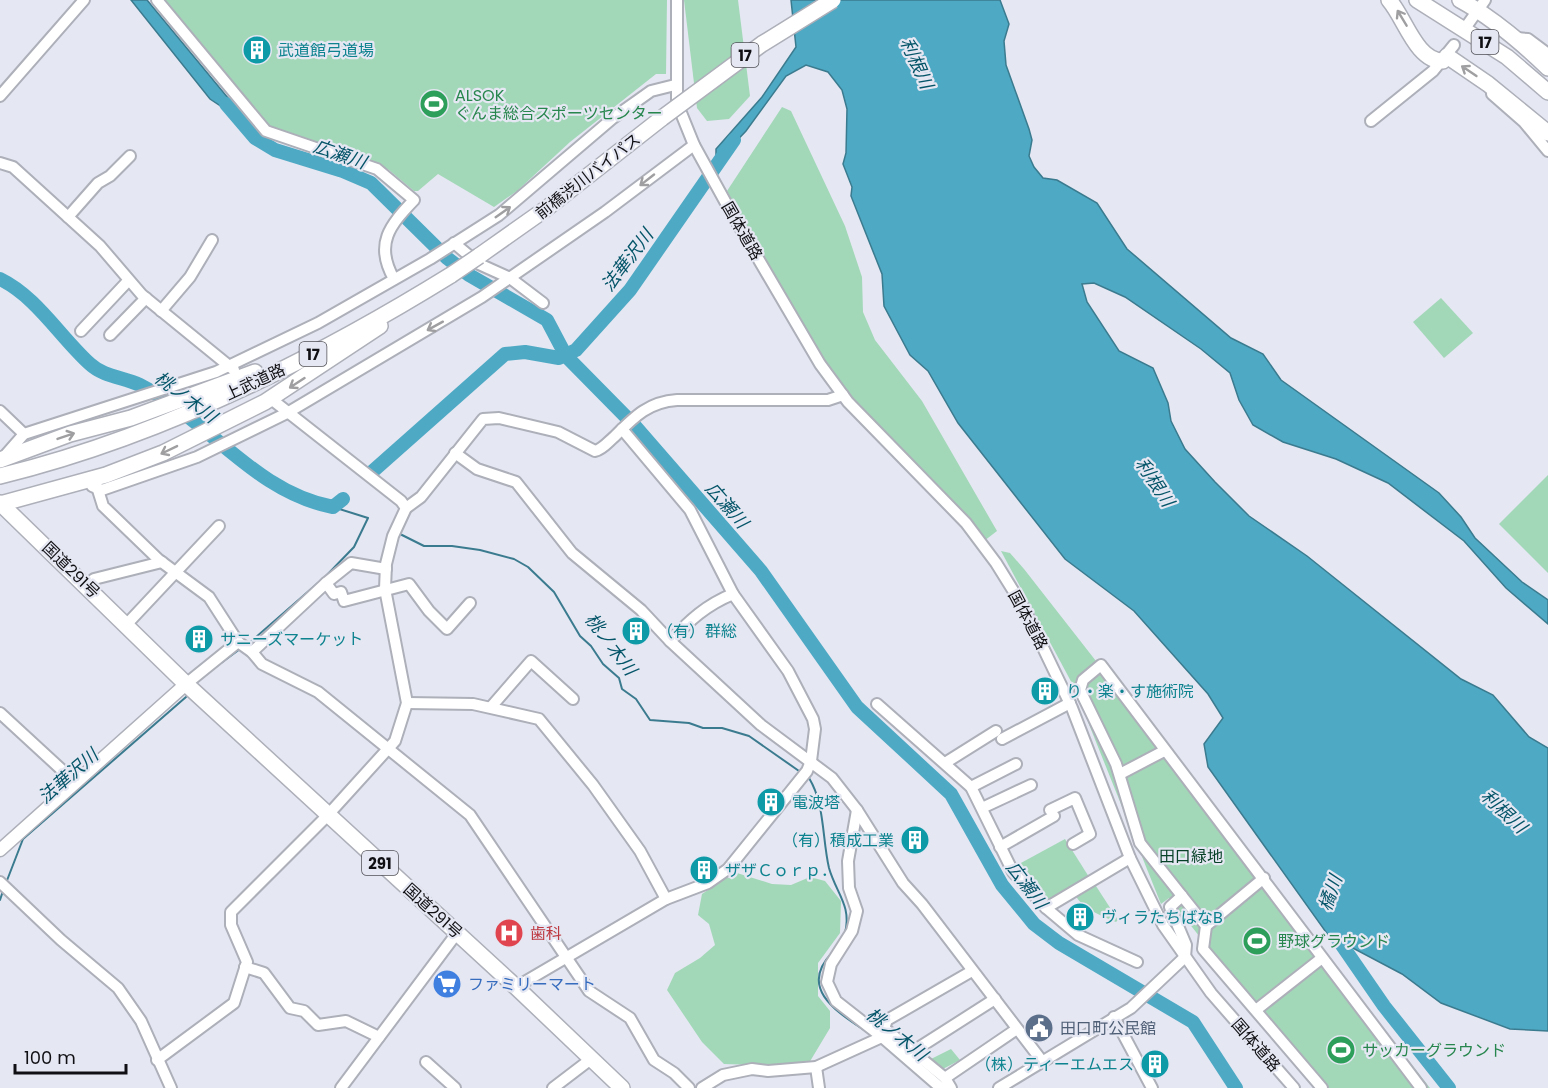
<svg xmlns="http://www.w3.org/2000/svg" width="1548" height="1088" viewBox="0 0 1548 1088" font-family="Poppins,'Noto Sans JP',sans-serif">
<rect width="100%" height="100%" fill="#e5e7f2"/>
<g fill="#a2d8b8">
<path d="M164 0H667L666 74H656L570 142 517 191 494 207 438 174 418 191H414L389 170 369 160 272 129 233 86Z"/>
<path d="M684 0H738L750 96 729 119 707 121 697 108Z"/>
<path d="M782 107 791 111 845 226 862 277 863 312 875 340 922 401 997 531 984 541 953 501 847 393 801 325 727 191Z"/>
<path d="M1441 298 1473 333 1444 358 1413 322Z"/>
<path d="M1548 475V573L1499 524Z"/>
<path d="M1001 551 1010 553 1024 569 1430 1088H1326L1211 951 1169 898 1161 904 1074 687Z"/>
<path d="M1065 839 1089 877 1047 902 1020 869 1019 864Z"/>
<path d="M737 873 772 884 791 885 810 877 825 881 841 901 840 933 818 963V996L830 1011V1028L809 1063 785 1066 724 1064 702 1042 667 990 675 973 700 958 715 945 709 924 698 915 702 894 711 888 717 877 730 878Z"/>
<path d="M1094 883 1118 920 1116 922C1100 915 1084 910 1075 895Z"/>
<path d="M951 1049 960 1060 943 1069 931 1059Z"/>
</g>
<g fill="#4ea9c4" stroke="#3b7b8f" stroke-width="1.5">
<path d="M131 0H147L252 127 210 99Z"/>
<path d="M791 0H1000L1009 24 1004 41 1006 65 1029 129 1032 140 1029 156 1034 167 1043 178 1057 180 1097 203 1127 249 1231 338 1263 354 1281 380 1439 493 1461 517 1475 538 1522 582 1548 600V624L1506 588 1464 541 1388 483 1336 459 1283 442 1253 425 1239 400 1230 373 1201 349 1125 297 1094 283 1082 284 1087 302 1119 351 1153 368 1168 403 1171 421 1185 449 1215 482 1249 516 1307 556 1461 679 1493 695 1529 737 1548 748V1031L1510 1029 1441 1003 1402 974 1328 935 1208 767 1204 744 1223 718 1208 694 1134 611 1065 559 958 423 928 371 910 355 884 306 882 274 851 196 852 187 843 164 846 153 847 109 842 90 828 72 806 65 786 76 746 131 724 154 716 156V149L762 97 796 47Z"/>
</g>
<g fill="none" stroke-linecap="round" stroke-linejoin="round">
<g stroke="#3b7b8f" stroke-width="2">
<path d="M400 534 424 546H452L480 550 514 559 528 567 554 592 580 636 591 646 603 664 619 678 622 689 636 699 650 720 689 723 703 728H722L749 736 799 771"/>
<path d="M325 577 354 547 368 518 333 507"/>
<path d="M248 644 318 583"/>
<path d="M221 663 240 649"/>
<path d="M809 778C825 804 822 838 829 868 836 893 852 906 845 933"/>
<path d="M6 883 23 839 186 697"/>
<path d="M0 900 3 891"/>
<path d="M832 953C797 989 839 1013 867 1032"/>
</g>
<g stroke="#4ea9c4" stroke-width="14">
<path d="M226 104 255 138 275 150 343 171 371 183 447 258 469 275 547 320 566 356 635 426 761 571 857 707 951 794 1002 885 1034 924 1059 943 1193 1022 1236 1088"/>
<path d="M0 279C37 297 60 337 90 364 104 377 124 377 140 385 209 420 254 492 333 507L343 499"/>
<path d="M373 471 505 354 525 352 559 358 576 350 630 290 734 140"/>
<path d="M1337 925 1335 935 1384 1006 1449 1088"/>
</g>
<g stroke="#adafb9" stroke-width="14">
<g id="minor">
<path d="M157 0 266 131 377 169 414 200C390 225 374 244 394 279"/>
<path d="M677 0V103L694 145 732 214 820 364 848 402 966 523 996 563 1024 608 1072 708 1130 858 1163 925 1211 993 1294 1088"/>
<path d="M1468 24 1485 0"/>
<path d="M1516 38 1528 39 1548 54"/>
<path d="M1492 94 1524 122 1548 151"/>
<path d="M0 96 84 0"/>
<path d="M1371 121 1433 71 1454 45"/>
<path d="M0 163 13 167 100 246 142 295 234 370"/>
<path d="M68 217 98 183 110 176 130 156"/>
<path d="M454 243 479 264 510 278 543 303"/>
<path d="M161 311 190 277 212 240"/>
<path d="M81 331 128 281"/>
<path d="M110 335 146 298"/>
<path d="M275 402 401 501 406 508"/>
<path d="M0 411 24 434"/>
<path d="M622 429 690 510 733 594 788 671 813 719 815 729 811 761 807 771 728 869 708 883 666 899"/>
<path d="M455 453 477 469 516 482 572 553 641 610 670 641 761 725 832 778 857 810 903 883 922 904 1042 1061"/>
<path d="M3 458 24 434 216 372 318 323 430 259 499 215 613 118 651 91 675 85"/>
<path d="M92 486 102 490 197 457 287 413 482 297 605 212 694 145"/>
<path d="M98 490 103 506 159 560 209 597 238 642 252 652 262 664 318 692 470 815 589 991 630 1018 654 1060 674 1073 689 1088"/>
<path d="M326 583 351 563 386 569"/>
<path d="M87 585 94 579 162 562"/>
<path d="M126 625 219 526"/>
<path d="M670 641C690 620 706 605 733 594"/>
<path d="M252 652 326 583 334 594 341 592 344 601 409 584 429 611 447 629 470 603"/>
<path d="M186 684 238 642"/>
<path d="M407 703 473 704 539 719 593 785 640 851 666 899 516 987"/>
<path d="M877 704 971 787 1013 872 1046 908 1078 935 1137 962"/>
<path d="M491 707 531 661 573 699"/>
<path d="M0 713 75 782"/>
<path d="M1002 739 1070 703"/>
<path d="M945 763 996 731"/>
<path d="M1120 774 1164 751"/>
<path d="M971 787 1016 764"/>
<path d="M982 808 1031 785"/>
<path d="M857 810 848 861 849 888 857 911 852 931 831 964 827 982 836 1001 882 1037 941 1088"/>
<path d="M1050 810 1075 798 1090 834 1073 844"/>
<path d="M1000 847 1054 816"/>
<path d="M0 882 61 940 118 988 141 1021 171 1088"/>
<path d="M1182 896 1140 843 1116 764 1080 690 1083 680 1101 665 1421 1088"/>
<path d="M1046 908 1130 858"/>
<path d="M1206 926 1264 878"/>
<path d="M245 967 264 973 290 1008 304 1011 318 1025 346 1021 379 1037"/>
<path d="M1256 1010 1322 958"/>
<path d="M1114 1017 1152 1088"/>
<path d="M912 1052 995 999"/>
<path d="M157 1060 234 1003 247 962 231 925V912L327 816 395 741 407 703 385 589 386 564 393 536 406 508 421 497 483 419 499 418 558 432 595 451C603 449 608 442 614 437 634 417 648 402 677 400H828L843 395"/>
<path d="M426 1062 455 1088"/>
<path d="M816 1067 819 1088"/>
<path d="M945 1078 1017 1029"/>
<path d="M341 1088 457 933"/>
<path d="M553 1088 591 1059"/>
<path d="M702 1088 723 1075 752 1069 768 1071 816 1067 882 1037"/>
<path d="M951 1088 945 1078 884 1028 887 1020 972 971"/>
<path d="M999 1088 1131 1008 1185 957 1186 945 1170 907 1182 896 1206 926 1203 949 1322 1088"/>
</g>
</g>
<g stroke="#adafb9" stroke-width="15">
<path id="major" d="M0 850 186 684"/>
</g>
<g stroke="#adafb9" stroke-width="18">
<g id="highway">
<path d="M1389 0C1405 18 1416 61 1443 61"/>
<path d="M1417 0 1507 57 1548 92"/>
<path d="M1460 0C1493 18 1521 42 1548 68"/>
<path d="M1447 56 1488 84 1548 133"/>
<path d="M479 256 547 208 662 118"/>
<path d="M0 460 70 434 131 418 255 372"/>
<path d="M0 476C160 437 312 361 451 275"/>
<path d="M0 503 186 684 516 987 622 1088"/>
<path d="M0 504 106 475 163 453 265 402 380 326"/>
</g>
</g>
<use href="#minor" stroke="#fff" stroke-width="10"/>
<use href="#major" stroke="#fff" stroke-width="12"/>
<use href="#highway" stroke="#fff" stroke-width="15"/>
<g stroke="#adafb9" stroke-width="18" stroke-linecap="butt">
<g id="highway-bridge">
<path d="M662 118 762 44 833 0"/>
<path d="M451 275 479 256"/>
</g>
</g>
<use href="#highway-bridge" stroke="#fff" stroke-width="15"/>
</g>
<defs><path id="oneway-shaft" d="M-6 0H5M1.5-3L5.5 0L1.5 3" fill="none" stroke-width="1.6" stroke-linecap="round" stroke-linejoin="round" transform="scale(1.5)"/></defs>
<g stroke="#9f9fa1">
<use href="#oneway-shaft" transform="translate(1402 18) rotate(-121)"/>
<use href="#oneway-shaft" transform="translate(1469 71) rotate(-146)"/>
<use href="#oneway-shaft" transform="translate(647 180) rotate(142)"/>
<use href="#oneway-shaft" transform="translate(503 212) rotate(-35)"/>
<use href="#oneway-shaft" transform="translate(435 326) rotate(151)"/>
<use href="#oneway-shaft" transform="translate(297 383) rotate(147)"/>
<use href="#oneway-shaft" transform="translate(66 436) rotate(-19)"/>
<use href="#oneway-shaft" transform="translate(169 450) rotate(154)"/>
</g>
<defs>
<g id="building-disc" transform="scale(1.5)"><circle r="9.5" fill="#0f9aa8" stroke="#e5e7f2"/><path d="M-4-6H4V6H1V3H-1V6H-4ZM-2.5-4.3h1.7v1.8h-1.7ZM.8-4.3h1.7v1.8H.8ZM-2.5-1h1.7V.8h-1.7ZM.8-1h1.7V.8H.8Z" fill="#fff"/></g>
<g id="stadium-disc" transform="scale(1.5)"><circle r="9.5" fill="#2e9e5b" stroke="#e5e7f2"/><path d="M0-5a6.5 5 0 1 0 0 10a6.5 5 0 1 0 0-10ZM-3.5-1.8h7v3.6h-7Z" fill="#fff"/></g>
<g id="hospital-disc" transform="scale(1.5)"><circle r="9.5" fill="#e0444e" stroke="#e5e7f2"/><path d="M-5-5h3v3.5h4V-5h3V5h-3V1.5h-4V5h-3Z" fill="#fff"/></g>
<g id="supermarket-disc" transform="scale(1.5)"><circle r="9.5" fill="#3f7fe0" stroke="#e5e7f2"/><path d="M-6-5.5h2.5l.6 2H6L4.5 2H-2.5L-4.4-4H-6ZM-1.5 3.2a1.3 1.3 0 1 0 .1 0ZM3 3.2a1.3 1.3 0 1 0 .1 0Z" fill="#fff"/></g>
<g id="civic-disc" transform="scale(1.5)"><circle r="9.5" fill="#5c6f8a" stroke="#e5e7f2"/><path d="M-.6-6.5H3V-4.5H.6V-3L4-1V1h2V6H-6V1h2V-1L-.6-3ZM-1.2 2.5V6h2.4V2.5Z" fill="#fff"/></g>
</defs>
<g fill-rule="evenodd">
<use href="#building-disc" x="257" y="50"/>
<use href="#stadium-disc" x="434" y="104"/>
<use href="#building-disc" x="636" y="631"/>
<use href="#building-disc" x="199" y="639"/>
<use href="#building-disc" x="1045" y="691"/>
<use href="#building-disc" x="771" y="802"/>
<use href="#building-disc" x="915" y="840"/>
<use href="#building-disc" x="704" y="870"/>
<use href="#building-disc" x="1080" y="917"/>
<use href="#hospital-disc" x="509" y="933"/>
<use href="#stadium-disc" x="1257" y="941"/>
<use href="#supermarket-disc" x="447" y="984"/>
<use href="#civic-disc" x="1039" y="1028"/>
<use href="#stadium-disc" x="1341" y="1050"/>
<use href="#building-disc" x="1155" y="1064"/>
</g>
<g text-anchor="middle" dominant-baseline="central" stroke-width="4.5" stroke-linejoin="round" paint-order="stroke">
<g fill="#e5e7f2" stroke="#505057" stroke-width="1.5">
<rect x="1471.5" y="30" width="27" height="24" rx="4.5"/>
<rect x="731.5" y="43" width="27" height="24" rx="4.5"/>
<rect x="299.5" y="342" width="27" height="24" rx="4.5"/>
<rect x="362" y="851" width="36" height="24" rx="4.5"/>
</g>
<g font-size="15" font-weight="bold" fill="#101014">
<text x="1485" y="42">17</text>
<text x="745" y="55">17</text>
<text x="313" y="354">17</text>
<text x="380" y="863">291</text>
</g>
<g font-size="16" fill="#0d838f" stroke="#e5e7f2" text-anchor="start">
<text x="278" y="50">武道館弓道場</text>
<text x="657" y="631">（有）群総</text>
<text x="220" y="639">サニーズマーケット</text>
<text x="1066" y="691">り・楽・す施術院</text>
<text x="792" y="802">電波塔</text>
<text x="894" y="840" text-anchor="end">（有）積成工業</text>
<text x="725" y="870">ザザＣｏｒｐ．</text>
<text x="1101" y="917">ヴィラたちばなB</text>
<text x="1134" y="1064" text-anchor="end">（株）ティーエムエス</text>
</g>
<g font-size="16" fill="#27864d" stroke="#e5e7f2" text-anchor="start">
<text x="455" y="95">ALSOK<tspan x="455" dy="18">ぐんま総合スポーツセンター</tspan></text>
<text x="1278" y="941">野球グラウンド</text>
<text x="1362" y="1050">サッカーグラウンド</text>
</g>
<g font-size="16" fill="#101014" stroke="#e5e7f2">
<text transform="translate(588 176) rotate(-38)">前橋渋川バイパス</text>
<text transform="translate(742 231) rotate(60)">国体道路</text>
<text transform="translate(255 382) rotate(-25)">上武道路</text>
<text transform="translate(71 570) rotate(44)">国道291号</text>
<text transform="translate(1028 620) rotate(62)">国体道路</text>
<text transform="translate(433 911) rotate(42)">国道291号</text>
<text transform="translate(1256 1045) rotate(49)">国体道路</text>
</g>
<g font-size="16" fill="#074228" stroke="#e5e7f2">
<text x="1191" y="856">田口緑地</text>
</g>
<g font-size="16" fill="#be3a42" stroke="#e5e7f2" text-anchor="start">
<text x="530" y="933">歯科</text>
</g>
<g font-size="16" fill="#366cbe" stroke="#e5e7f2" text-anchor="start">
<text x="468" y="984">ファミリーマート</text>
</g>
<g font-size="16" fill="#4e5e75" stroke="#e5e7f2" text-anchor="start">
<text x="1060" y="1028">田口町公民館</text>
</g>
<g font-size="18" font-style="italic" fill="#055569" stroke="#e5e7f2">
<text transform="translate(917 63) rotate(66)">利根川</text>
<text transform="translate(340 154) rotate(19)">広瀬川</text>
<text transform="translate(627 260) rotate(-53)">法華沢川</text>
<text transform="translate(186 397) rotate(37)">桃ノ木川</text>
<text transform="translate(1155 482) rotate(57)">利根川</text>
<text transform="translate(727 505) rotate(49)">広瀬川</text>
<text transform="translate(611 644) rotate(53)">桃ノ木川</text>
<text transform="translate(68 776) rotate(-41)">法華沢川</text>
<text transform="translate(1504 811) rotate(43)">利根川</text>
<text transform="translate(1027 885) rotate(53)">広瀬川</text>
<text transform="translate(1330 893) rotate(-71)">橘川</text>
<text transform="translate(897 1034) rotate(39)">桃ノ木川</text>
</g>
</g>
<path d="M15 1064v9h111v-9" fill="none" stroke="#101014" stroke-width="3"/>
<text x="24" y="1064" font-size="18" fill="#101014" stroke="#e5e7f2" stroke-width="4.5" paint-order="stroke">100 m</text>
</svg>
